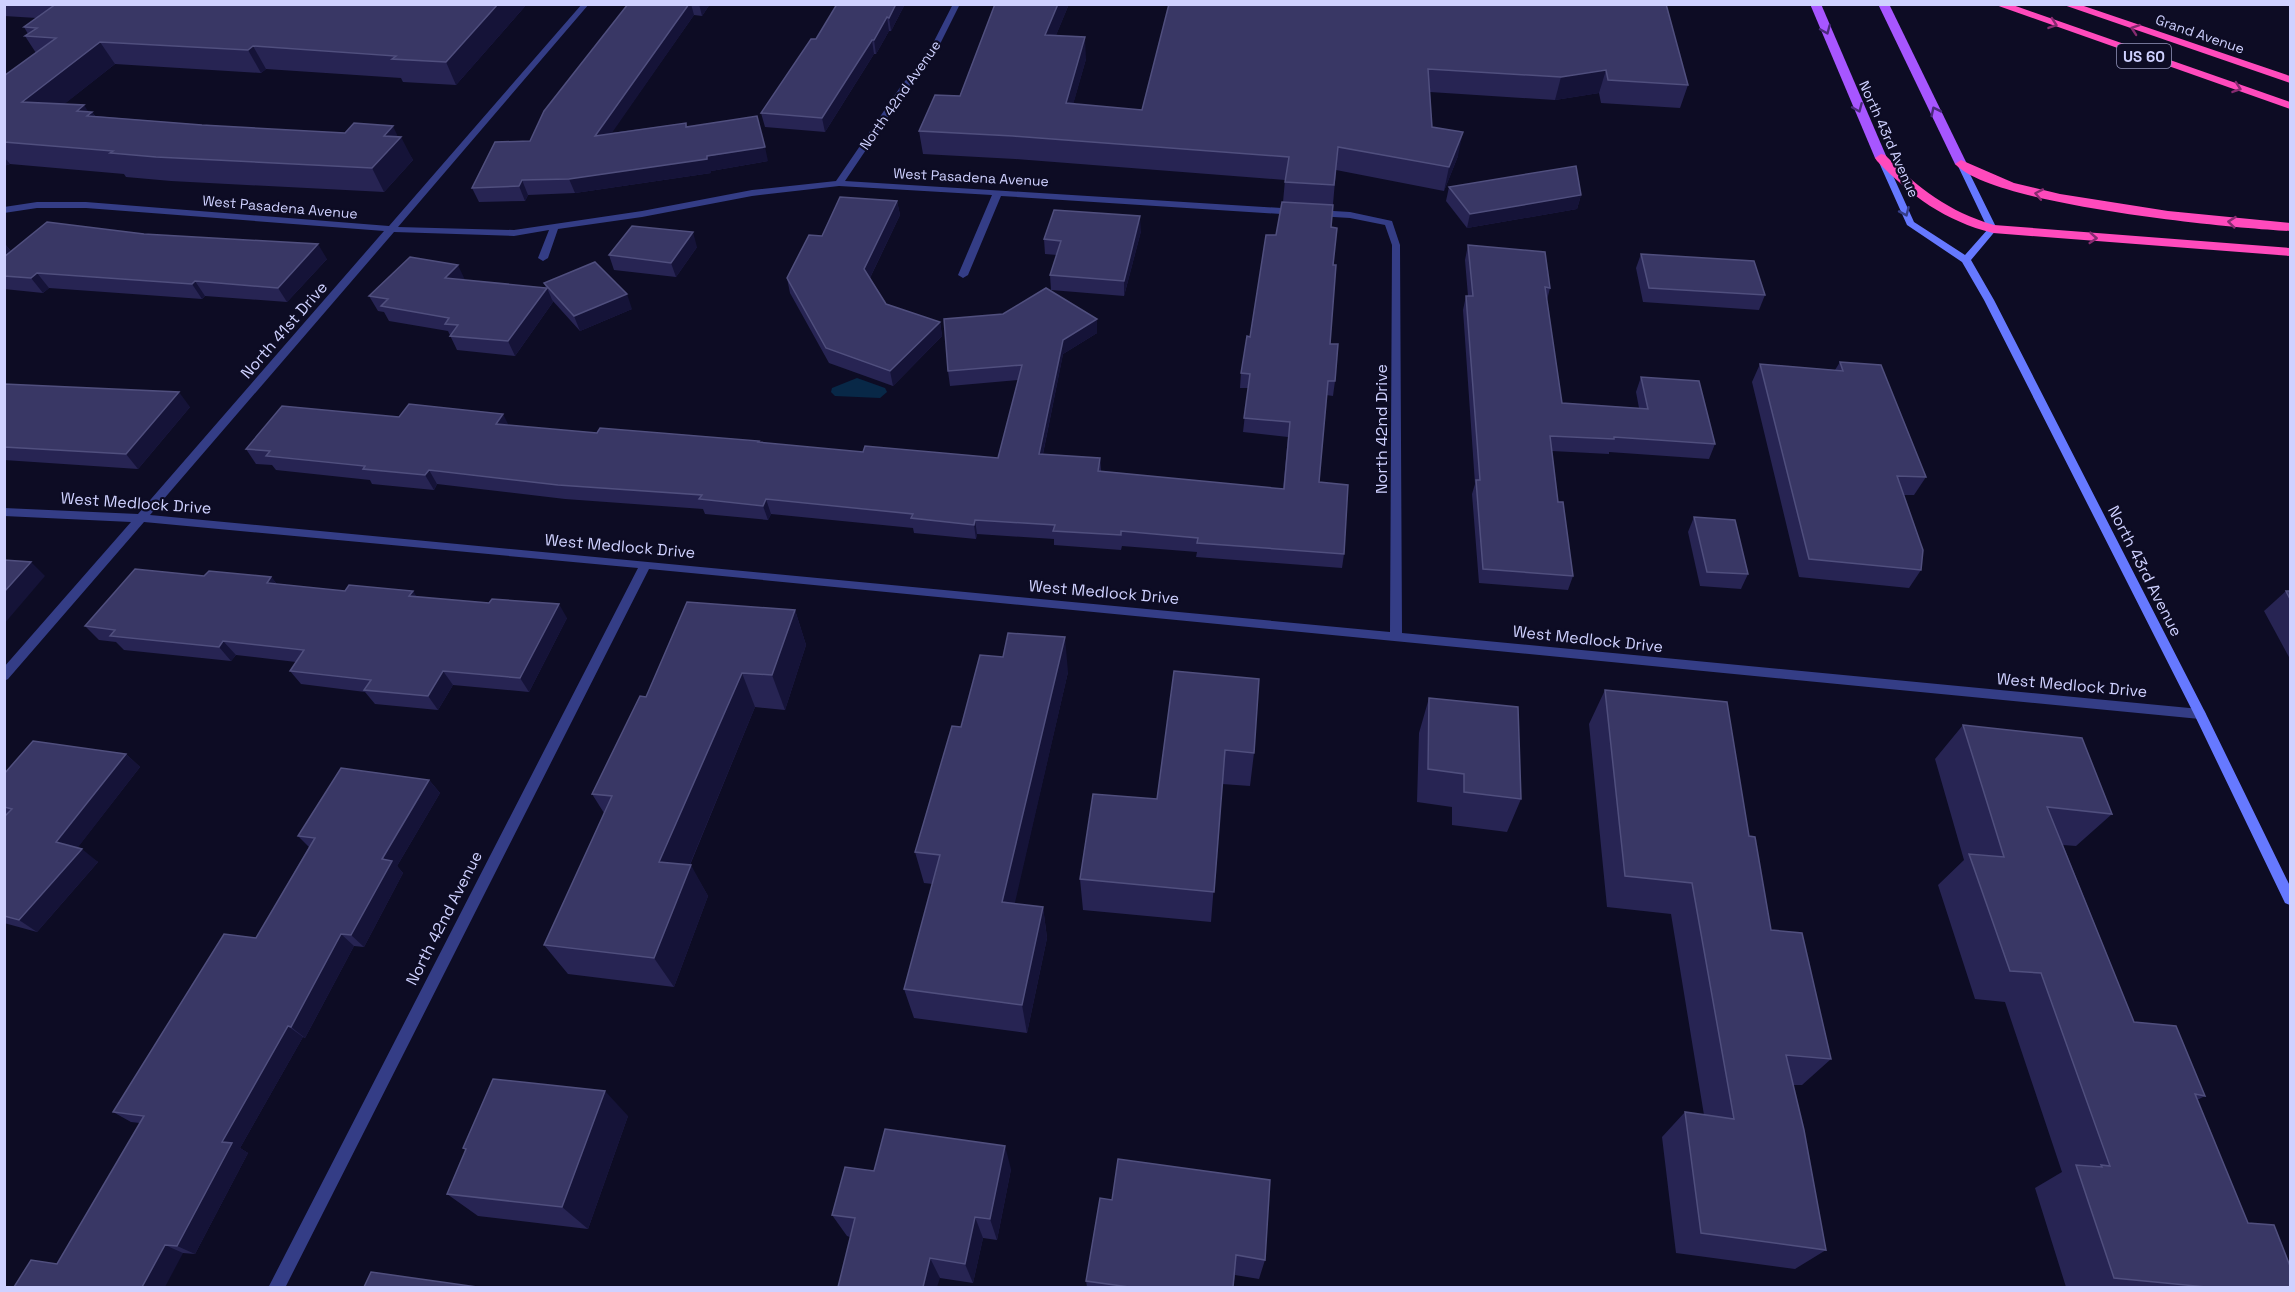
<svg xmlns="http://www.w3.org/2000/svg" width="2295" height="1292" viewBox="0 0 2295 1292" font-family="'Space Grotesk',sans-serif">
<rect width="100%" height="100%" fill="#0d0c24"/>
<path fill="#082847" d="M857 378 885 388 887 392 880 398 835 396 831 392 832 388Z"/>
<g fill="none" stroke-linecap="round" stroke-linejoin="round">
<path fill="#343d86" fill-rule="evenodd" d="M582 4H589L398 227 514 230 642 211 752 190 836 181 901 86 928 53 953 4H960L935 54 907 89 845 181 1297 209 1301 212 1297 215 1001 196 968 275 963 278 958 275 992 195 839 186 752 196 642 217 558 229 548 258 543 261 538 258 549 230 514 236 394 232 150 515 1390 632 1392 245 1385 225 1350 218 1317 216 1313 213 1317 210 1350 212 1392 221 1400 245 1402 633 2200 709 2204 710 2206 714 2204 718 2200 719 649 569 285 1288H268L638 568 144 522 8 679 4 681V667L131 522 4 516V508L138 514 384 231 86 208H37L4 213V207L37 202H86L389 226Z"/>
<path fill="#6679ff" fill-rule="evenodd" d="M1878 156 1885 158 1914 222 1965 255 1988 229 1957 164 1961 161 1965 164 1997 229 1971 260 1994 300 2206 714 2290 886V905L2285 903 2194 714 1984 300 1962 262 1907 225 1877 158Z"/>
<g fill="#a756ff" fill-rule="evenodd">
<path d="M1810 4H1821L1887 158 1885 161 1881 162 1875 158Z"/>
<path d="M1878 4H1889L1967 164 1965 167 1961 168 1955 164Z"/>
</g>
<g fill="#ff4abc" fill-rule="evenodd">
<path d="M1993 4H2010L2290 102V109Z"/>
<path d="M2061 4H2078L2290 76V83Z"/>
<path d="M1881 154 1885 155C1918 188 1949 212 1994 225L2290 248V256L1993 233C1945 221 1911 196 1877 161L1875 158Z"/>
<path d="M1961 160 2014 183 2060 194 2168 211 2290 223V231C2229 228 1992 205 1955 164Z"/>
</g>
</g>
<g fill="#272453">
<path d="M4 4H527L456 85 403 82 401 78 266 69 261 73 115 64 64 104 88 112H92L95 116 202 125 398 136 413 160 384 192 171 181 126 177 124 174 10 164 4 166V76L36 53 25 36 28 34 24 27 37 18 4 16Z"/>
<path d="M628 4H710L702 16 694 15 611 133 686 123 687 127 768 161 711 171V173L575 193 528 195 525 201 479 202 472 188 530 141Z"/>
<path d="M905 4 891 31H889L876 54H874L825 132 765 127 761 113 816 39Z"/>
<path d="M995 4H1069L1056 35 1086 59 1073 104 1142 110 1666 4 1688 85 1680 108 1601 103 1599 93 1555 100 1430 92 1432 127 1458 156 1444 191 1336 170 1331 227 1333 265 1330 344 1335 381 1333 396 1326 395 1319 482 1344 554 1342 568 1196 557 1197 552 1122 546 1121 550 1054 545V539L977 534 976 539 914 533 913 528 771 514 768 520 705 514 703 509 565 499 437 484 434 490 372 484 370 480 276 470 272 465 256 464 246 449 399 417 508 425 597 433 760 443 863 452 998 458 1018 380 950 386 948 371 1097 319V333L1063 354 1043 454 1100 458 1101 471 1283 489 1288 437 1243 432 1248 388H1240L1241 373 1276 235 1283 202 1285 180 1015 159 923 154 919 131 960 96Z"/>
<path d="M1449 187 1581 195 1577 209 1467 228 1446 201Z"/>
<path d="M897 201 900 215 870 278 886 304 940 322 942 336 893 386 829 363 790 293 787 278 822 236Z"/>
<path d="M1141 231 1124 296 1051 290 1050 275 1057 255 1045 254 1044 239Z"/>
<path d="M4 243 11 251 327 259 287 302 205 296 202 299 49 288 43 293 4 289Z"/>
<path d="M1468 245 1550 288 1547 300 1562 403 1639 408 1636 392 1641 377 1715 444 1709 459 1609 452V454L1552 451 1558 502 1573 576 1568 590 1479 583 1472 494 1475 484 1463 310 1466 296H1468L1465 260Z"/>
<path d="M697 247 676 277 614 270 609 255Z"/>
<path d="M1641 254 1765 295 1759 310 1643 302 1636 268Z"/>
<path d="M465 280 546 288 544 283 632 309 580 331 552 300 553 302 515 356 457 350 448 331 389 321 384 312 378 311 369 296Z"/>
<path d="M1840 362 1926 477 1914 495H1904L1921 570 1909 588 1799 577 1752 382 1760 364 1835 370Z"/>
<path d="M4 384 190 407 138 469 4 460Z"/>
<path d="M1694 517 1748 574 1741 589 1700 586 1688 532Z"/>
<path d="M204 576 271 577 277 584 345 591H413L416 597 567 618 529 692 453 685 438 710 375 704 365 692 301 684 290 671 296 662 236 655 231 661 124 650 116 642 99 640 85 626Z"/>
<path d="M2286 591H2290V659L2264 611Z"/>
<path d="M795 610 806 645 785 710 755 707 690 865 708 896 674 987 568 974 544 945 604 813 592 794 646 697Z"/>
<path d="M1174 671 1254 753 1250 786 1222 784 1211 922 1083 910 1080 879 1157 799Z"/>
<path d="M1068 672 1014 904 1043 907 1047 938 1027 1033 914 1018 904 989 933 884 924 883 915 852 961 727Z"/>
<path d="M1605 690 1749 836 1771 930 1831 1059 1802 1085H1793L1826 1250 1795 1269 1676 1253 1662 1137 1685 1112 1704 1115 1671 914 1607 907 1589 724Z"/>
<path d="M1429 698 1521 799 1507 832 1452 825V807L1417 802 1419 733Z"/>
<path d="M1963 725 2112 814 2076 846 2063 845 2134 1022 2205 1096 2197 1100 2248 1223 2290 1287H2066L2035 1188 2062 1172 2005 1002 1975 999 1938 885 1964 860 1935 759Z"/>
<path d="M126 754 140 767 77 848 98 862 37 932 4 923V774Z"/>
<path d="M429 780 440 793 397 866 403 873 364 947 354 946 305 1038 303 1037 240 1148 248 1153 195 1254 183 1253 57 1264 140 1123 131 1122 113 1112 256 938 309 847 298 836Z"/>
<path d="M628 1116 588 1229 478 1216 447 1194 466 1150 463 1148Z"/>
<path d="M1011 1169 997 1240 983 1238 973 1283 940 1278 850 1237 847 1236 832 1215 874 1171Z"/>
<path d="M1100 1198 1265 1260 1259 1279 1235 1275 1233 1287H1087L1086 1281Z"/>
</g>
<g fill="#151338">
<path d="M498 4H527L456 85 446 62Z"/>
<path d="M689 4H691L694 15 600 150 595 136Z"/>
<path d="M699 4H710L702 16Z"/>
<path d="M896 4H905L891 31 889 18Z"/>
<path d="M1058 4H1069L1047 57 1045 35Z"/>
<path d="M887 17 889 31 876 54 874 40Z"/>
<path d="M1085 37 1086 59 1067 126 1066 103Z"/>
<path d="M872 40 874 54 825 132 822 118Z"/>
<path d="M100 42 115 64 38 125 22 102Z"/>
<path d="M253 46 266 69 261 73 248 50Z"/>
<path d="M1606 70 1599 93 1555 100 1561 77Z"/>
<path d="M84 105 90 114 92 112 107 135 77 111Z"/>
<path d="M393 126 399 139 401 137 413 160 384 192 372 168 384 136Z"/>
<path d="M1463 132 1458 156 1444 191 1449 167Z"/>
<path d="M765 147 768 161 711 171V173L575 193 569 179Z"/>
<path d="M4 157 10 164 4 166Z"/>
<path d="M522 180 528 195 525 201 519 186Z"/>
<path d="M1581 195 1577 209 1467 228 1470 214Z"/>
<path d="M897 201 900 215 867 284 864 269Z"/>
<path d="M1140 216 1141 231 1124 296V281Z"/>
<path d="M693 232 697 247 676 277 671 263Z"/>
<path d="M4 243 19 261 4 273Z"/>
<path d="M318 244 327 259 287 302 278 288Z"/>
<path d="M458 265 465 280 445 278Z"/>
<path d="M37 273 49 288 43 293 31 278Z"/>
<path d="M195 281 205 296 202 299 192 284Z"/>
<path d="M547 288 553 302 515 356 508 341Z"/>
<path d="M627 294 632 309 580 331 574 316Z"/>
<path d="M1097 319V333L1063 354 1040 468 1039 454 1063 340Z"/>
<path d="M940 322 942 336 893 386 890 371Z"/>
<path d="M179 392 190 407 138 469 126 454Z"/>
<path d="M503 414 510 428 496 424Z"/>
<path d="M429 470 437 484 434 490 425 475Z"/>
<path d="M766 499 771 514 768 520 763 506Z"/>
<path d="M975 520 977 534 976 539 974 525Z"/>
<path d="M31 562 45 576 4 624V592Z"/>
<path d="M271 577 283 591 267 583Z"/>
<path d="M413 591 422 605 409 596Z"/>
<path d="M559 604 567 618 529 692 520 678Z"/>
<path d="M795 610 806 645 785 710 772 675Z"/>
<path d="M1065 637 1068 672 1008 933 1002 902Z"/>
<path d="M223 641 236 655 231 661 219 647Z"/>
<path d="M443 671 453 685 438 710 428 696Z"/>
<path d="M742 673 755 707 678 893 659 862Z"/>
<path d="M126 754 140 767 72 855 56 842Z"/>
<path d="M429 780 440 793 397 866 403 873 364 947 351 935 382 859Z"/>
<path d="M82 849 98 862 37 932 19 920Z"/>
<path d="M691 865 708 896 674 987 654 958Z"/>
<path d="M1043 907 1047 938 1027 1033 1022 1005Z"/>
<path d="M341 934 354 946 305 1038 291 1027Z"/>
<path d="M288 1026 303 1037 240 1148 248 1153 195 1254 177 1246 222 1142Z"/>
<path d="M605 1091 628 1116 588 1229 562 1207Z"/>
<path d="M1005 1146 1011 1169 997 1240 990 1219Z"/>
<path d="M975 1217 983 1238 973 1283 965 1264Z"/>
<path d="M165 1245 183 1253 165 1287H142Z"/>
<path d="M930 1258 940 1278 937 1287H923Z"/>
</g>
<g fill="#393765" stroke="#504f7e" stroke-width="1.5">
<path d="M56 4H498L446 62 392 59 396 56 253 46 248 50 100 42 22 102 84 105 77 111 92 112 87 116 202 125 345 133 354 123 393 126 384 136 401 137 372 168 156 157 110 153 113 151 4 142V76L56 38 25 36 37 28 24 27Z"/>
<path d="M628 4H689L595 136 686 123V127L757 116 765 147 707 156V159L569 179 522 180 519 186 472 188 495 142 530 141 544 111Z"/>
<path d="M837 4H896L889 18 887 17 874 40H872L822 118 761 113 811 39H816Z"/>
<path d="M995 4H1058L1045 35 1085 37 1066 103 1142 110 1169 4H1666L1688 85 1608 80 1606 70 1561 77 1428 69 1432 127 1463 132 1449 167 1338 147 1334 185 1285 182 1289 157 1013 136 919 131 935 95 960 96Z"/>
<path d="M1576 166 1581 195 1470 214 1449 187Z"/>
<path d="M840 197 897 201 864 269 886 304 940 322 890 371 826 348 787 278 809 235 822 236Z"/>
<path d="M1282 202 1333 205 1331 227 1337 228 1333 265H1336L1330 344H1338L1335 381H1328L1319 482 1348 485 1344 554 1197 543 1198 538 1121 531V535L1053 531 1055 525 975 520 974 525 911 518 913 514 766 499 763 506 699 499 702 495 558 485 429 470 425 475 363 469 365 466 266 456 270 451 246 449 282 406 399 417 409 404 503 414 496 424 597 433 600 428 759 441 758 442 863 452 865 446 998 458 1022 365 948 371 944 319 1003 314 1046 288 1097 319 1063 340 1039 454 1100 458 1098 471 1284 489 1290 422 1244 418 1250 374 1241 373 1247 336 1250 337 1266 235H1276Z"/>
<path d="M1054 210 1140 216 1124 281 1050 275 1061 241 1044 239Z"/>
<path d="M47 222 144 234 318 244 278 288 195 281 192 284 37 273 31 278 4 276V257Z"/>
<path d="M632 226 693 232 671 263 609 255Z"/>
<path d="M1468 245 1545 252 1550 288 1545 287 1562 403 1648 409 1641 377 1699 381 1715 444 1614 437V439L1550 436 1558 502H1563L1573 576 1483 569 1476 480H1480L1466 296H1473Z"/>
<path d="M1641 254 1754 261 1765 295 1649 288Z"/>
<path d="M410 257 458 265 445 278 547 288 508 341 450 336 458 325 445 324 449 318 381 306 388 299 369 296Z"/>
<path d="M595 262 627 294 574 316 544 283Z"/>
<path d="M1840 362 1881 365 1926 477 1897 476 1923 550 1921 570 1809 559 1760 364 1843 371Z"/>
<path d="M4 384 179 392 126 454 4 447Z"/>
<path d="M1694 517 1735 520 1748 574 1707 572Z"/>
<path d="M4 560 31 562 4 592Z"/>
<path d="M135 569 204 576 209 571 271 577 267 583 345 591 349 585 413 591 409 596 489 603 492 599 559 604 520 678 443 671 428 696 364 690 371 680 290 671 304 650 223 641 219 647 110 636 115 630 85 626Z"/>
<path d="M2286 591H2290V599Z"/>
<path d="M687 602 795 610 772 675 742 673 659 862 691 865 654 958 544 945 612 796 592 794 640 696 646 697Z"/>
<path d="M1008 633 1065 637 1002 902 1043 907 1022 1005 904 989 940 855 915 852 952 726 961 727 980 655 1003 657Z"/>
<path d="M1174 671 1259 679 1254 753 1225 750 1214 892 1080 879 1093 794 1157 799Z"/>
<path d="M1605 690 1727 702 1749 836 1755 837 1771 930 1802 933 1831 1059 1786 1055 1804 1130 1826 1250 1701 1233 1685 1112 1734 1119 1692 883 1625 876Z"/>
<path d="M1429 698 1518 707 1521 799 1464 792V774L1428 769Z"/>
<path d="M1963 725 2082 738 2112 814 2047 807 2134 1022 2176 1026 2205 1096 2195 1094 2248 1223 2274 1225 2290 1266V1287H2206L2114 1278 2076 1165 2102 1167 2101 1165 2110 1166 2041 973 2010 971 1969 854 2004 857Z"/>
<path d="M33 741 126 754 56 842 82 849 19 920 4 916V817L12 809 4 807V774Z"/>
<path d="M341 768 429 780 382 859 392 861 351 935 341 934 291 1027 288 1026 222 1142 232 1143 177 1246 165 1245 142 1287H14L31 1260 57 1264 144 1116 113 1112 224 934 256 938 315 838 298 836Z"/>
<path d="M493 1079 605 1091 562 1207 447 1194 466 1149 463 1148Z"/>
<path d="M885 1129 1005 1146 990 1219 975 1217 965 1264 930 1258 923 1287H838L855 1218 832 1215 845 1167 874 1171Z"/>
<path d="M1118 1159 1270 1180 1265 1260 1236 1255 1233 1287H1129L1086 1281 1100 1198 1112 1200Z"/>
<path d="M371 1272 477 1287H364Z"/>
</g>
<defs><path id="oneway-chevron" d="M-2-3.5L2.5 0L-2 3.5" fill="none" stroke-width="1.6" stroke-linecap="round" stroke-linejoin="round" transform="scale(1.5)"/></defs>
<g stroke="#862b70">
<use href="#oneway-chevron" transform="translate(2053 24) rotate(19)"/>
<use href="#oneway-chevron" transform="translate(2135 29) rotate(-161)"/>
<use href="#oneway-chevron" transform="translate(2237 88) rotate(19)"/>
<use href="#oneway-chevron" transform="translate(2039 194) rotate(-169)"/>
<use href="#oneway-chevron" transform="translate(2232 222) rotate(-174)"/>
<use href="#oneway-chevron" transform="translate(2093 238) rotate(4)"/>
</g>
<g stroke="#4b2a7c">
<use href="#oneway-chevron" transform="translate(1826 30) rotate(67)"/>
<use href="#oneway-chevron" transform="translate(1858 108) rotate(67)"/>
<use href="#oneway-chevron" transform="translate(1935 111) rotate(-116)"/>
</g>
<use stroke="#353d87" href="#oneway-chevron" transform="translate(1905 212) rotate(66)"/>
<g text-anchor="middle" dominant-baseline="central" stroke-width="4.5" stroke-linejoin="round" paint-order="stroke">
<g font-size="14" fill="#cfd1ff" stroke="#0d0c24">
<text transform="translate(2200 34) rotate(19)">Grand Avenue</text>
<text transform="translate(900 95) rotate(-55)">North 42nd Avenue</text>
<text transform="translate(1889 139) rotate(66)">North 43rd Avenue</text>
<text transform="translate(971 177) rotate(3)">West Pasadena Avenue</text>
<text transform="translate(280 207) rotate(5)">West Pasadena Avenue</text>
</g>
<rect fill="#0d0c24" stroke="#9596bd" stroke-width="1.5" x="2117" y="44" width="54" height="24" rx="4.5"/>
<g font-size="15" font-weight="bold" fill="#cfd1ff">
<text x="2144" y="56">US 60</text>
</g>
<g font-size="16" fill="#cfd1ff" stroke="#0d0c24">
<text transform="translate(284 330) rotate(-49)">North 41st Drive</text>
<text transform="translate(1381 429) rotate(-90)">North 42nd Drive</text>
<text transform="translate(136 503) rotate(4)">West Medlock Drive</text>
<text transform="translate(620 546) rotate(5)">West Medlock Drive</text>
<text transform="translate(2145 571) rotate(63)">North 43rd Avenue</text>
<text transform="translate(1104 592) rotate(5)">West Medlock Drive</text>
<text transform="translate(1588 639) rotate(6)">West Medlock Drive</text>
<text transform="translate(2072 685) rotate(5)">West Medlock Drive</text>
<text transform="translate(444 918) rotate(-63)">North 42nd Avenue</text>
</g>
</g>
<rect width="2295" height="1292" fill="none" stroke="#cfd1ff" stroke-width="12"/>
</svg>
